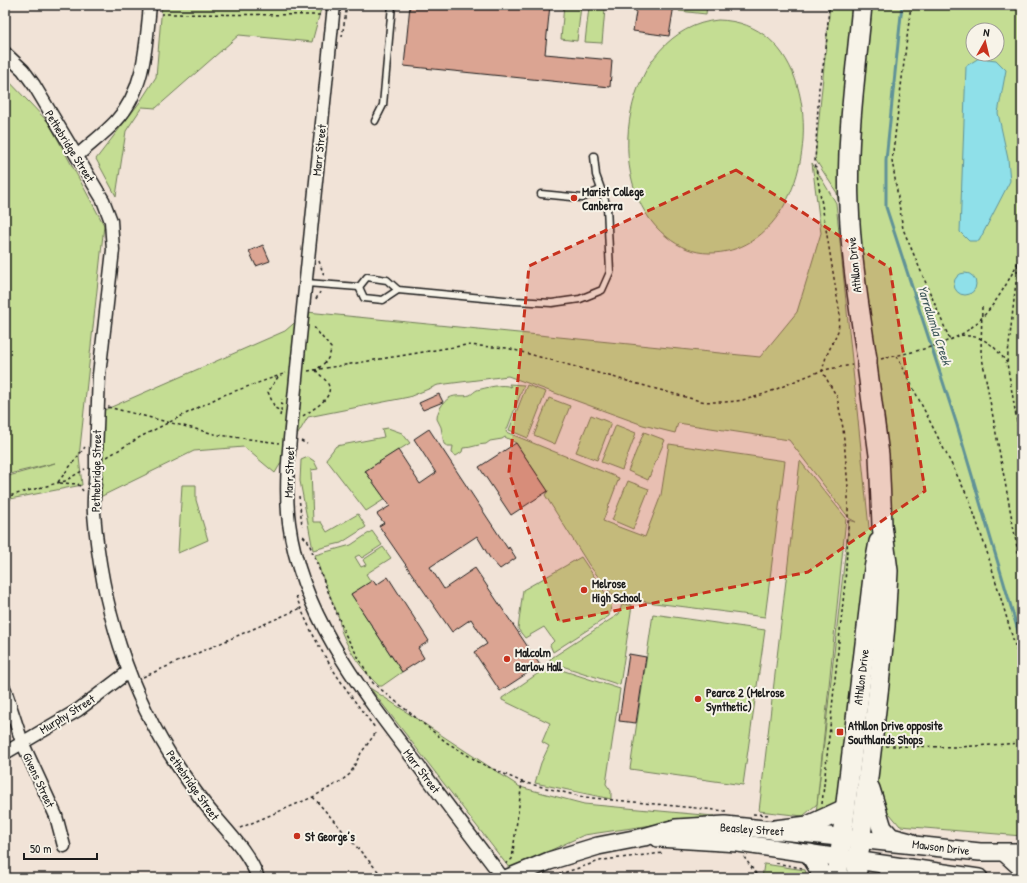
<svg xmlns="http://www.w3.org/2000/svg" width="1027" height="883" viewBox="0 0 1027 883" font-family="'Patrick Hand',sans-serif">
<rect width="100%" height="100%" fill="#f1e3d7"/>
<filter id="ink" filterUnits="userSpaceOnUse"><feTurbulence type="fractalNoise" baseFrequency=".025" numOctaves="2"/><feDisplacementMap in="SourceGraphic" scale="8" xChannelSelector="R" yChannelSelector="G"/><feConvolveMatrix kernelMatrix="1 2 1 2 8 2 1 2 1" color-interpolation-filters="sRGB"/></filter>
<g filter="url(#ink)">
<g fill="#c4dd93" stroke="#707c58" fill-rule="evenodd">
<path d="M162 5H322L312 42 239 35 156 108 142 107 126 131 116 196 96 159 140 102 156 77Z"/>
<path d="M564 5 581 6 577 41 561 39Z"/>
<path d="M680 5H707L706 14 679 11Z"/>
<path d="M830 5H1022V352L1018 374 1022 397V836L900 826 890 814 816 813 849 520 856 522 849 518 789 440 678 423 675 433 643 425 508 376 438 385 409 397 308 417 275 473 244 447 194 451 100 497V412L285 331 307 312 760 357 797 312 821 233 812 163 836 203 869 528 878 531 875 482 837 193 815 159ZM973 30H997V54H973Z"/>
<path d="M589 7 605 9 602 43 585 42Z"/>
<path d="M718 20C841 22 825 254 709 253 694 253 679 247 667 237 598 184 623 29 718 20Z"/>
<path d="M5 77 49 123 104 225 79 457 82 485 5 500V477L55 463 5 475Z"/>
<path d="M509 384 524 385 506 432 619 478 603 521 645 537 661 495 669 444 785 461 765 617 615 598 589 565 545 495 548 491 516 443 505 437 502 439 490 441 486 444C478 444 472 448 463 448L462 452 456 456 452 453 453 446H447L444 444 441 427 437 419C437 411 443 402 449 398 456 394 463 397 470 395 472 394 475 391 477 390 486 388 502 383 511 387Z"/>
<path d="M527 385 546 392 528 438 509 430Z"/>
<path d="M549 398 570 406 555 444 534 435Z"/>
<path d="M591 415 611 423 597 460 576 452Z"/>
<path d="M616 425 636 433 622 470 601 462Z"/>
<path d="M388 428 402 433 410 443 365 471 385 499 366 511 326 459 336 446 384 437 382 429Z"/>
<path d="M644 432 665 440 648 480 628 471Z"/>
<path d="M308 457 314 461 318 469 311 470 313 522H321L327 532 358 514 366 527 341 543 313 550 300 481 301 460Z"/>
<path d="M800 461 846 518 817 804 803 816 759 811Z"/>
<path d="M628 481 649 489 633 529 612 520Z"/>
<path d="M182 485H196V500L208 540 178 553Z"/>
<path d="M372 531 382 545 362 558 359 555 355 557 361 567 366 565 363 560 383 547 391 558 366 574 371 582 351 594 402 672 382 686H379C363 671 350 653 342 633 340 628 340 621 338 615 330 595 321 576 315 555L351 545Z"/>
<path d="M581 557 612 603 609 616 553 652 550 645 554 641 544 627 525 638 518 629 523 590Z"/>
<path d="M622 604 632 605 620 685 550 662V659L619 614Z"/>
<path d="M653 614 765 630 743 785 630 769Z"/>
<path d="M549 666 620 689 606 784 611 791V799L535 783 541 763 549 746 542 742 550 723 502 700V698Z"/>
<path d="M370 688 520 787 584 804 714 816 584 835 510 869Z"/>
<path d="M764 864 805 870 808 878H762Z"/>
</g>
<g fill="#8fe0e9" stroke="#619297">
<path d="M979 58 996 60 1006 70 998 113 1008 159 1010 181 979 241H969L960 232 966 66Z"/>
<circle cx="965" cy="284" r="11"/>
</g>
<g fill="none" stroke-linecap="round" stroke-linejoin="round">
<path stroke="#619297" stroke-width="3" d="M902 5 886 160V207L957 425 1022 644"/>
</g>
<g fill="#dba492" stroke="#1c1c1c">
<path d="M410 5H550L545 54 612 60 610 87 404 66Z"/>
<path d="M637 5H674L669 36 633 31Z"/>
<path d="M263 245 270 261 256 266 249 251Z"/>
<path d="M439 394 443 402 423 410 419 403Z"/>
<path d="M429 429 508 549 509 547 516 558 500 569 490 558 477 536 430 567 444 589 475 568 540 665 500 691 474 652 487 644 471 619 452 632 379 526 384 523 377 514 390 506 365 471 398 450 420 484 436 473 414 439Z"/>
<path d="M516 443 548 491 511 515 479 467Z"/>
<path d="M388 577 429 641 418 648 424 658 402 672 351 594 373 580 376 585Z"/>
<path d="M629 654 646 657 636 723 619 721Z"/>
</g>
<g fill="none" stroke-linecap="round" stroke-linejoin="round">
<g stroke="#1c1c1c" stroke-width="9">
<g id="service">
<path d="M375 121 383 105 392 5"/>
<path d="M541 194 582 198 600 190"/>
<path d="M306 283 359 287 367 277 387 280 398 290 515 301 552 303 580 299 602 290 610 272 607 206 596 175 594 156"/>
<path d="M359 287 364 298 383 300 398 290"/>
</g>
</g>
<g stroke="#1c1c1c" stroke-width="15">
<g id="minor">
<path d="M5 53 23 70 34 85 103 200 111 221 113 250 99 375 96 454"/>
<path d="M77 156C90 144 104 134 116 121 145 90 146 45 150 5"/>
<path d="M298 357 334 5"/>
<path d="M294 399C290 441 284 481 289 523 301 614 360 689 414 760 443 799 473 839 503 878"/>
<path d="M96 470C95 484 93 499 94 513 101 603 128 693 179 768 190 784 201 800 213 814 230 834 249 853 258 878"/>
<path d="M5 690 22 742 56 816 64 846"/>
<path d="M5 753 78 710 128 672"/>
<path d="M1000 852 1022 872"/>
</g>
</g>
<g stroke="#1c1c1c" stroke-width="20">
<g id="secondary">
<path d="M658 838 738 843 979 878"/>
<path d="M508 878 549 861 598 846 644 837 676 828 725 825 980 852H1022"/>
</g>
</g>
<g stroke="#1c1c1c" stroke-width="22">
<g id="primary">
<path d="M862 5C856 71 846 139 849 205 851 257 859 308 867 359"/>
<path d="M870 789 882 828 891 838 910 843"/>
<path d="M775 830 808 826 845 809"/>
<path d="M810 854 820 870 821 878"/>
<path d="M837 878 874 569 879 542"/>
<path d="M856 878 879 685 885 626 888 571 882 525 879 455 867 365"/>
<path d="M887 878 918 870"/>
</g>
</g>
<g stroke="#1c1c1c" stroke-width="1.5" stroke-dasharray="3 3" stroke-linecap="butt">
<path d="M911 5 892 160 903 229 950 340"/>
<path d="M161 14 323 15"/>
<path d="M342 37 347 5"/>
<path d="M319 261 324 276"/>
<path d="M1018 264 1007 363 1022 451"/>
<path d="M316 299 320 292"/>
<path d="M982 307 981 352 1022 574"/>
<path d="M961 335C986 337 993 344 1007 363"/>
<path d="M897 356 969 499 987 552 1022 669"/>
<path d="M881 359C907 353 936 348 960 335 989 319 1008 283 1022 254"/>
<path d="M308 371 466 345 507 348 700 401C754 407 774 387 821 371 831 368 842 367 852 365"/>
<path d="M278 377 268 392 275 408 281 411 282 399"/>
<path d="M108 407 219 435 279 443"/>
<path d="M280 416 281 411"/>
<path d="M303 416C313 409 335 398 328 384 326 379 319 375 316 370 325 363 330 359 331 348L313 326"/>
<path d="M301 441 307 444"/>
<path d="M107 457 142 436 221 396 286 373"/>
<path d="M58 482 85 447"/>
<path d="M60 483 78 484 83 491"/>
<path d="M299 496 302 526"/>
<path d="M5 497 65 481 85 469"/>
<path d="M303 536 308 541 345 634 373 683 446 742 482 764 522 782 512 859 505 864"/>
<path d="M296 596C315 647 343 687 376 729"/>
<path d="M143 677 301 608"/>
<path d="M886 746 959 747 1022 743"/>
<path d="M522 782 583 797 726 811"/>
<path d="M313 797 384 878"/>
<path d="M822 804 845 583 848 534V487L843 428 837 397 822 371 826 357 838 331 840 315 815 162 819 88 826 50 829 5"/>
<path d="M753 814 771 815"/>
<path d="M240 828 313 797 341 781 350 774 361 753 377 731"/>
<path d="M744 857 759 878"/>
<path d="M776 863 802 868"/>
<path d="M482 878 487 874"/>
<path d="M548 878 603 860 663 853"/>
</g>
<use href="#service" stroke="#f7f3e8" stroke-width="6"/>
<use href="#minor" stroke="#f7f3e8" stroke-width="12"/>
<use href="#secondary" stroke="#f7f3e8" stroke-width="17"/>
<use href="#primary" stroke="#f7f3e8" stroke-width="19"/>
<g stroke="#1c1c1c" stroke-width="15" stroke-linecap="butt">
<g id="minor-bridge">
<path d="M294 399 298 357"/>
<path d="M96 454V470"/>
</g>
</g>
<g stroke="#1c1c1c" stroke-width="22" stroke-linecap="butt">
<path id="primary-bridge" d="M867 359V365"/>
</g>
<use href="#minor-bridge" stroke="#f7f3e8" stroke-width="12"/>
<use href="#primary-bridge" stroke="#f7f3e8" stroke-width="19"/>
</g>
</g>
<path fill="#c8321e" fill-opacity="0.2" stroke="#c8321e" stroke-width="3" stroke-dasharray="8 5" stroke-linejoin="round" d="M736 170 890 268 925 491 808 572 559 622 509 472 529 266Z"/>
<g fill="#c8321e" stroke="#f7f3e8" stroke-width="1.5">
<circle cx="574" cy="198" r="4"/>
<circle cx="584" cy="590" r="4"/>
<circle cx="507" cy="659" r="4"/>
<circle cx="698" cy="699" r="4"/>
<rect x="836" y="728" width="8" height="8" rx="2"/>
<circle cx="297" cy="836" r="4"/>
</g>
<g text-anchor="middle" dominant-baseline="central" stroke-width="4" stroke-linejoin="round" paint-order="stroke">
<g font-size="12" fill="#1c1c1c" stroke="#f7f3e8">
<text transform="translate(70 146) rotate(58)">Pethebridge Street</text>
<text transform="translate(319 150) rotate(-84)">Marr Street</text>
<text transform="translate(854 265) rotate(-96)">Athllon Drive</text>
<text transform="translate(96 471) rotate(-89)">Pethebridge Street</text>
<text transform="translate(289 472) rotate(-88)">Marr Street</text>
<text transform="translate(861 677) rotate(-83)">Athllon Drive</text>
<text transform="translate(67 714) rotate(-32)">Murphy Street</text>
<text transform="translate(422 771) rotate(53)">Marr Street</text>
<text transform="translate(39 780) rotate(65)">Givens Street</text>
<text transform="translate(193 785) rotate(55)">Pethebridge Street</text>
<text transform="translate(752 829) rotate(4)">Beasley Street</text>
<text transform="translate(941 847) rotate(7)">Mawson Drive</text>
</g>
<g font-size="12" font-weight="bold" fill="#1c1c1c" stroke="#f7f3e8" text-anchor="start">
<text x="582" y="191">Marist College<tspan x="582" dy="14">Canberra</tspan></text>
<text x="592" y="583">Melrose<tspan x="592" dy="14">High School</tspan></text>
<text x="515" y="652">Malcolm<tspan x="515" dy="14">Barlow Hall</tspan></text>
<text x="706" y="692">Pearce 2 (Melrose<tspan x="706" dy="14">Synthetic)</tspan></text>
<text x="848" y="725">Athllon Drive opposite<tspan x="848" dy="14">Southlands Shops</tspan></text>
<text x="305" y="836">St George’s</text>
</g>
<g font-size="13" font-style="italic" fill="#3e575a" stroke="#f7f3e8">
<text transform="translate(935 325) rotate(72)">Yarralumla Creek</text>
</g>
</g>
<rect width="1027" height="883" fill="none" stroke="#f7f3e8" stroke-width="20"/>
<rect x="10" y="10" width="1007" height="863" fill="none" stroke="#1c1c1c" stroke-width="1.5" filter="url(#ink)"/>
<g transform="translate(985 42) rotate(8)"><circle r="19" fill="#f7f3e8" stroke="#9f9d96"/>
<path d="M0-3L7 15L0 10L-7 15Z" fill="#c8321e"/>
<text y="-6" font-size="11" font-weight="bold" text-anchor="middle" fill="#1c1c1c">N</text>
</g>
<path d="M24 853v6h73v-6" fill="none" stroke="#1c1c1c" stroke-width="2"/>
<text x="30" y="853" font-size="12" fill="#1c1c1c" stroke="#f7f3e8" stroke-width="3" paint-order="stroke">50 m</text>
</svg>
